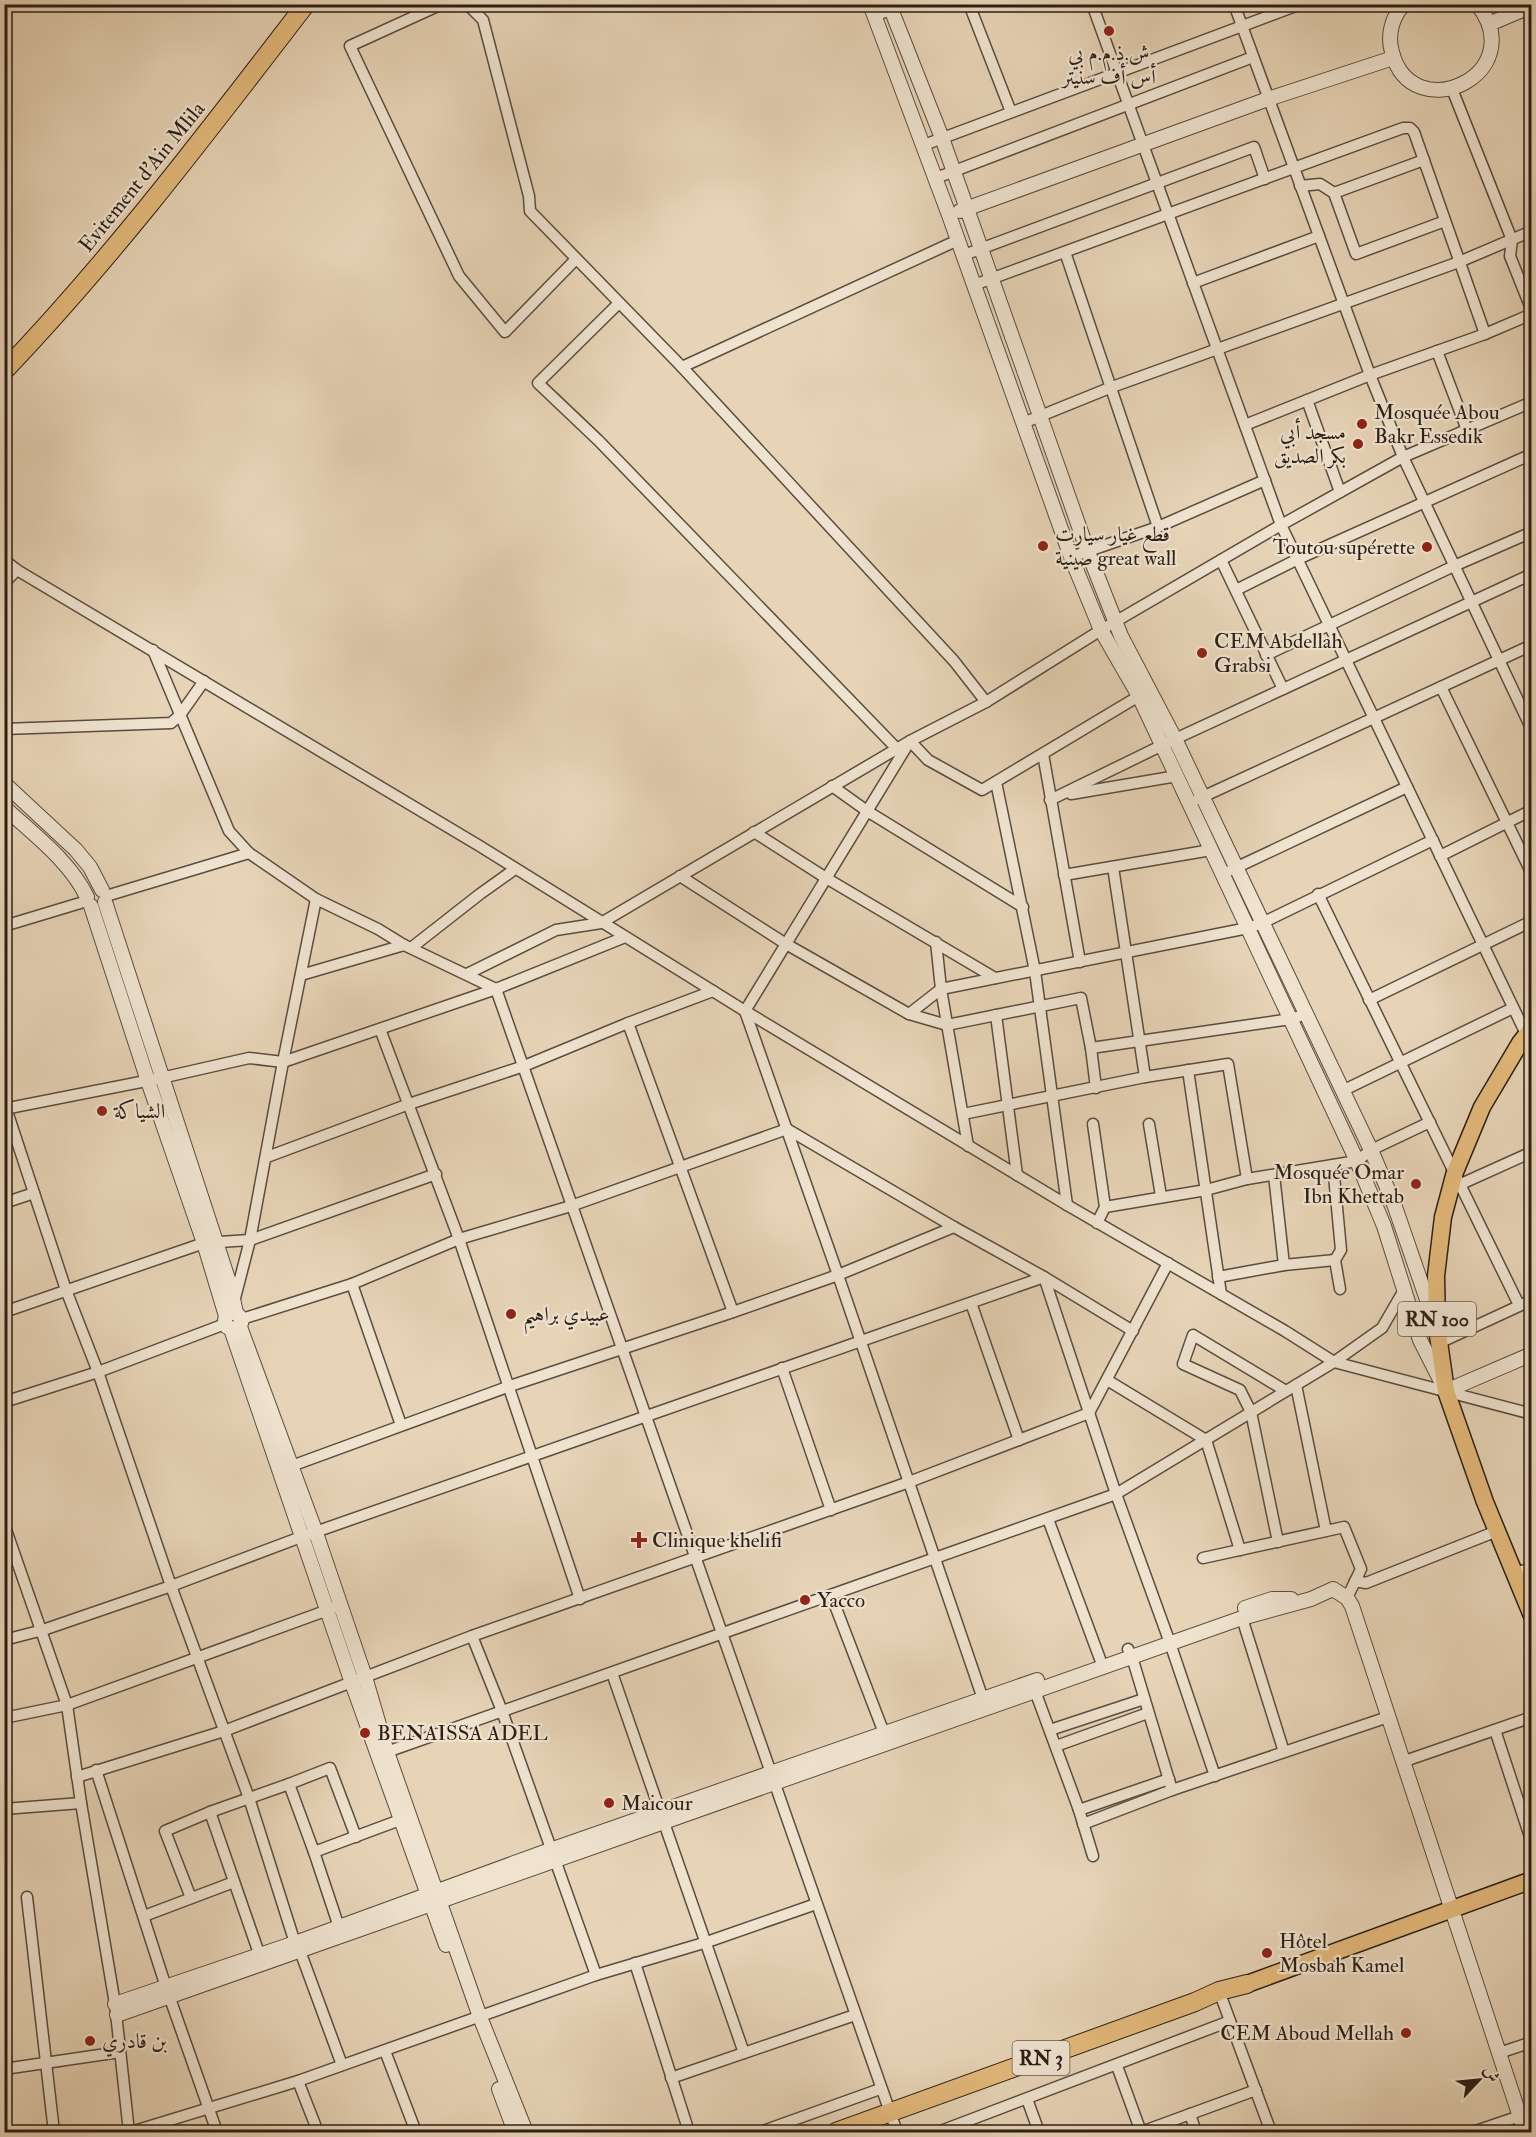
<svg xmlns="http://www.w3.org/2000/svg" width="1536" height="2137" viewBox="0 0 1536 2137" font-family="'IM FELL Double Pica',Amiri,serif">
<rect width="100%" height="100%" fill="#e7d4b7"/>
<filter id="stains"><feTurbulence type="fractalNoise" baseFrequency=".00333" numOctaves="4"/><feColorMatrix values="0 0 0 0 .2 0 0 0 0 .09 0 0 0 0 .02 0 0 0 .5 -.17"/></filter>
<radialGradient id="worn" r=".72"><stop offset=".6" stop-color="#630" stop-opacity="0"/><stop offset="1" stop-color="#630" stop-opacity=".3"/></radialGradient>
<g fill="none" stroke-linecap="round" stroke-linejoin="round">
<g stroke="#5b4c3f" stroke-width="13">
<g id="minor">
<path d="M442 4 350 46 459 276 505 332 576 259"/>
<path d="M467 4 483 20 529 196 530 211 682 367 954 661 986 702"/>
<path d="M969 4 1011 112"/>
<path d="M1092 4 1281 525 1526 1034"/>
<path d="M1234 4 1370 375 1403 457 1532 730"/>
<path d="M874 16 906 4"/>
<path d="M1452 89 1512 240 1510 256 1532 311"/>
<path d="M924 145 1301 4"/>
<path d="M1424 160 1334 193 1356 254 1445 221"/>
<path d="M936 178 1253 57"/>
<path d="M1300 186 1320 184 1334 193"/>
<path d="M1065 252 1158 527"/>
<path d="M964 255 1254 147 1265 179"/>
<path d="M1193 283 1319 236"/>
<path d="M974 285 1403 128H1410L1414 132 1485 334"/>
<path d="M619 303 538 383 598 440 900 752"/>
<path d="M1437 351 1467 430"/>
<path d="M682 367 958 240"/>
<path d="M1307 400 1340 492"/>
<path d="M1023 423 1112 387 1459 262 1532 231"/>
<path d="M1245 425 1370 375 1485 334 1532 314"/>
<path d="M1071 557 1158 527 1265 480"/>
<path d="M4 560 17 570 478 845 745 1011 1067 1205 1285 1331 1334 1362 1532 1414"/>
<path d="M1221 560 1283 689"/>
<path d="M4 583 17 570"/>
<path d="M1236 590 1298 559 1532 454"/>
<path d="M153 650 229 831 249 853 316 899 378 929 404 945 496 989 897 2132"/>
<path d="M1266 655 1454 566 1532 532"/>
<path d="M1441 687 1532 874"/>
<path d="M4 729 171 723 180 715 204 681"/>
<path d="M1043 754 1080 962"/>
<path d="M996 782 1035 971 1067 1205"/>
<path d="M832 786 867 811 1023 907"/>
<path d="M1071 794 1177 776"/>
<path d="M1198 799 1532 645"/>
<path d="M1050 800 1175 739 1532 574"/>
<path d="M754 832 826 878 995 978"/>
<path d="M1440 856 1532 810"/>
<path d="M1113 867 1145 1077"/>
<path d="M1231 870 1407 787"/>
<path d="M1064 875 1211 850"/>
<path d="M680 876 786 944 909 1014 947 1025 1081 998 1091 1048 1096 1088"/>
<path d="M1318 894 1519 1305"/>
<path d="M106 896 249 853"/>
<path d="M4 926 87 901"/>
<path d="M936 942 941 989 968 1146"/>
<path d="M411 948 480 894 515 869"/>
<path d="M467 974 556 930 601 923 910 741 986 702 1101 630 1281 525 1403 457 1532 402"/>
<path d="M301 975 404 945"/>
<path d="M1369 1000 1532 921"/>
<path d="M909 1014 941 989 1248 928 1262 923 1433 840"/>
<path d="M996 1015 1017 1175"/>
<path d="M628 1023 733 1312"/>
<path d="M380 1029 459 1239 580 1599"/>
<path d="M1091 1048 1291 1019 1306 1014"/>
<path d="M1188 1070 1221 1294"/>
<path d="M1342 1091 1513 1008"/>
<path d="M4 1102 66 1290 98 1372 171 1586 249 1798 295 1943 300 1951 342 2065"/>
<path d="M4 1109 161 1078 249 1058 283 1062 496 989 625 937"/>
<path d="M963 1114 1145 1077 1228 1064 1247 1179"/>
<path d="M1093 1124 1105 1207 1097 1223"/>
<path d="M1149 1124 1161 1196"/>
<path d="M267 1157 409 1104 524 1066 628 1023 713 991"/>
<path d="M1333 1165 1341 1250 1335 1260 1340 1289"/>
<path d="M1274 1175 1284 1265"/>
<path d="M1461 1184 1532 1152"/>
<path d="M4 1203 34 1193"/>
<path d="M1105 1207 1206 1190 1247 1179 1357 1161 1371 1150 1430 1122"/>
<path d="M1218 1277 1284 1265 1335 1260"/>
<path d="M352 1284 401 1425"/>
<path d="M234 1302 250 1240 283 1062 316 899"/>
<path d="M971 1303 1019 1440"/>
<path d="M4 1312 204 1243 250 1240 436 1174"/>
<path d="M242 1319 352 1284 459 1239 571 1206 787 1129 954 1227 1044 1277 1116 1494 1170 1643 1215 1776"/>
<path d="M1439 1343 1532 1300"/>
<path d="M782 1368 831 1510"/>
<path d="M1107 1380 1206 1440 1240 1550"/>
<path d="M1296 1385 1326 1531"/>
<path d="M4 1402 98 1372 225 1324"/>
<path d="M286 1468 510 1386 733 1312 838 1275 954 1227"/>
<path d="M1048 1519 1100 1659"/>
<path d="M4 1524 67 1705 81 1803 115 2004 129 2132"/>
<path d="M1278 1542 1251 1412 1240 1390 1183 1364 1193 1335 1286 1391"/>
<path d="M1203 1558 1344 1527 1361 1569 1347 1598"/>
<path d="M1515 1573 1532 1568"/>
<path d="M1355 1581 1366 1583 1497 1531"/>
<path d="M831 1595 884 1733"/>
<path d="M1242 1618 1284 1752"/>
<path d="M472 1636 502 1711 596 1975"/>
<path d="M4 1640 43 1630 171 1586 301 1537 1044 1277 1133 1331"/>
<path d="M1128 1649 1132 1657 1172 1790 1388 1717"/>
<path d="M612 1673 744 2053"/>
<path d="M1035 1691 1079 1810 1093 1856"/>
<path d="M983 1699 838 1275 745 1011 910 741 928 760 982 790 1139 696"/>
<path d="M4 1718 67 1705 339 1606"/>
<path d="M1050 1730 1144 1699"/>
<path d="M1495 1730 1532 1843"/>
<path d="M1056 1746 1148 1713"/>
<path d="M381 1754 1116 1494 1334 1362 1382 1328 1404 1290"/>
<path d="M1402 1762 1532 1717"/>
<path d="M96 1770 166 1987 217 2132"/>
<path d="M77 1777 224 1731 472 1636 909 1482 1089 1413 1168 1263"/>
<path d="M4 1809 81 1803"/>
<path d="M1079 1810 1169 1779"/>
<path d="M210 1812 262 1962"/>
<path d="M1083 1824 1172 1790"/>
<path d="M314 1852 289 1784 330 1768 356 1837"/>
<path d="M27 1897 54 2132"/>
<path d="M191 1898 165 1831 210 1812 289 1784"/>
<path d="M144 1916 234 1882"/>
<path d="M339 1927 314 1852 408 1817"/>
<path d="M635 1963 689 2132"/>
<path d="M1219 1991 1271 2132"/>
<path d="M385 2051 416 2132"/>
<path d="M1499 2053 1532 2042"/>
<path d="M1117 2066 1141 2132"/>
<path d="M4 2069 120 2052"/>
<path d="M671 2078 855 2015"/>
<path d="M298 2081 318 2132"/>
<path d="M1027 2099 1039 2132"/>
<path d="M1190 2114 1196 2132"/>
<path d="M131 2132 298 2081 596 1975 707 1942 816 1904"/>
<path d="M760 2132 880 2089"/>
<path d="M938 2132 1230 2021"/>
<path d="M1141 2132 1256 2090"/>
<path d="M1473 2132 1520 2116 1532 2119"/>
</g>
</g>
<g stroke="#5b4c3f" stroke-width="16">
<g id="tertiary">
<path d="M870 4 949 215 1071 557 1101 630 1139 696 1357 1161 1384 1226 1420 1340 1446 1391 1532 1354"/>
<path d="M889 4 942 138 1088 552 1121 636 1175 739 1371 1150 1394 1204 1434 1320"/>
<path d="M1404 4C1392 17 1387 35 1392 52 1412 130 1533 74 1477 4"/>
<path d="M1489 24 1532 6"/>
<path d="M960 211 1268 99 1393 58"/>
<path d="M4 783 76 850 90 867 102 890"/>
<path d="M4 807C33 834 70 861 87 897"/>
<path d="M105 902 230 1285 236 1313"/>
<path d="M91 906 148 1081 204 1243 226 1316"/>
<path d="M240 1327 236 1329 227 1327C223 1320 225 1315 233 1312L236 1313 242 1319 240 1327 316 1533 365 1677 387 1752 480 2017 526 2132"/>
<path d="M231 1329 352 1683 446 1945"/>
<path d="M1245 1608 1272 1599H1291"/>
<path d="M115 2004 295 1943 550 1850 1037 1680"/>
<path d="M117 2015 1242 1618 1311 1599 1333 1589 1347 1598 1352 1606 1525 2132"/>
<path d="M499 2089 515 2132"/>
</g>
</g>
<g stroke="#2c1f17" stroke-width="19">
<g id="primary">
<path d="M1532 1028 1520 1043 1482 1107 1455 1172 1443 1217 1436 1276 1437 1328 1446 1391 1485 1502 1532 1616"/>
<path d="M1247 1984 1532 1880"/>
</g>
</g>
<g stroke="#2c1f17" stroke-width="20">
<g id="trunk">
<path d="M4 371C114 256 209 130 306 4"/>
<path d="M836 2132 1195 2002 1219 1991 1247 1984"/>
</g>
</g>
<use href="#minor" stroke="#efe3d0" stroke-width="10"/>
<use href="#tertiary" stroke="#efe3d0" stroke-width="14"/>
<use href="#primary" stroke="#e4ba7c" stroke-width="16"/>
<use href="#trunk" stroke="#e4ba7c" stroke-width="18"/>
</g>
<g fill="#8f2418" stroke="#efe3d0" stroke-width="2">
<circle cx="1109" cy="31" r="6"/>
<circle cx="1362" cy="424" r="6"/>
<circle cx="1358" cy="444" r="6"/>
<circle cx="1043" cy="546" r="6"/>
<circle cx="1427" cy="547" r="6"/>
<circle cx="1202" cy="653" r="6"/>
<circle cx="102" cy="1111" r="6"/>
<circle cx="1416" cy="1184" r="6"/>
<circle cx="511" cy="1314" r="6"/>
<path d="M636 1531h6v6h6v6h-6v6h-6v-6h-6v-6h6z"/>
<circle cx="805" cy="1600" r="6"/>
<circle cx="365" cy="1733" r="6"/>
<circle cx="609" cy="1803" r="6"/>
<circle cx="1267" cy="1953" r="6"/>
<circle cx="1406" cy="2033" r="6"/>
<circle cx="90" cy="2041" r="6"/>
</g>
<g text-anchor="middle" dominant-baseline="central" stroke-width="4.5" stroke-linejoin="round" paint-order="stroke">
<g fill="#efe3d0" stroke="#665a4e" stroke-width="1.5">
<rect x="1398" y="1302" width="78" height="34" rx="4.5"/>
<rect x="1012.5" y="2041" width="57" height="34" rx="4.5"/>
</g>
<g font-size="20" font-weight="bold" fill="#2c1f17">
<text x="1437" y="1319">RN 100</text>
<text x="1041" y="2058">RN 3</text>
</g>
<g font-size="21" fill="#2c1f17" stroke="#efe3d0" text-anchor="start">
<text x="1109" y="53" text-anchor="middle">ش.ذ.م.م بي<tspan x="1109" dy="24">أس أف سنيتر</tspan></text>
<text x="1374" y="412">Mosquée Abou<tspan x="1374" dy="24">Bakr Essedik</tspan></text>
<text x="1346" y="432" text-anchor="end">مسجد أبي<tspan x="1346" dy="24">بكر الصديق</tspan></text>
<text x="1055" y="534">قطع غيار سيارت<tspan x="1055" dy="24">صينية great wall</tspan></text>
<text x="1415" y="547" text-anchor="end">Toutou supérette</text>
<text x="1214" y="641">CEM Abdellah<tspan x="1214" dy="24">Grabsi</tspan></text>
<text x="114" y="1111">الشياكة</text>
<text x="1404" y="1172" text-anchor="end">Mosquée Omar<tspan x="1404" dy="24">Ibn Khettab</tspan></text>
<text x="523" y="1314">عبيدي براهيم</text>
<text x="652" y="1540">Clinique khelifi</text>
<text x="817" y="1600">Yacco</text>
<text x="377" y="1733">BENAISSA ADEL</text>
<text x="621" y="1803">Maicour</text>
<text x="1279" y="1941">Hôtel<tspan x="1279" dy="24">Mosbah Kamel</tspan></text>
<text x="1394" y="2033" text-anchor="end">CEM Aboud Mellah</text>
<text x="102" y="2041">بن قادري</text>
</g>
<g font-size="21" fill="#2c1f17" stroke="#efe3d0">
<text transform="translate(142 177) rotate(-51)">Evitement d'Ain Mlila</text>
</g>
</g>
<rect width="1536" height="2137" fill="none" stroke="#e7d4b7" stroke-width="24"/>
<rect x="6" y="6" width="1524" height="2125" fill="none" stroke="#2c1f17" stroke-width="3"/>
<rect x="12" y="12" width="1512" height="2113" fill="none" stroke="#2c1f17" stroke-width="1.5"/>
<g transform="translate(1479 2080) rotate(64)" stroke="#efe3d0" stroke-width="4.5" paint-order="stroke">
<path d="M0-4.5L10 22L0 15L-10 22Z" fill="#2c1f17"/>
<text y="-9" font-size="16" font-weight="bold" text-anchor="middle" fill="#2c1f17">ش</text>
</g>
<rect width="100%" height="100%" filter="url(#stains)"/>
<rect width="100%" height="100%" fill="url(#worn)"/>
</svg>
